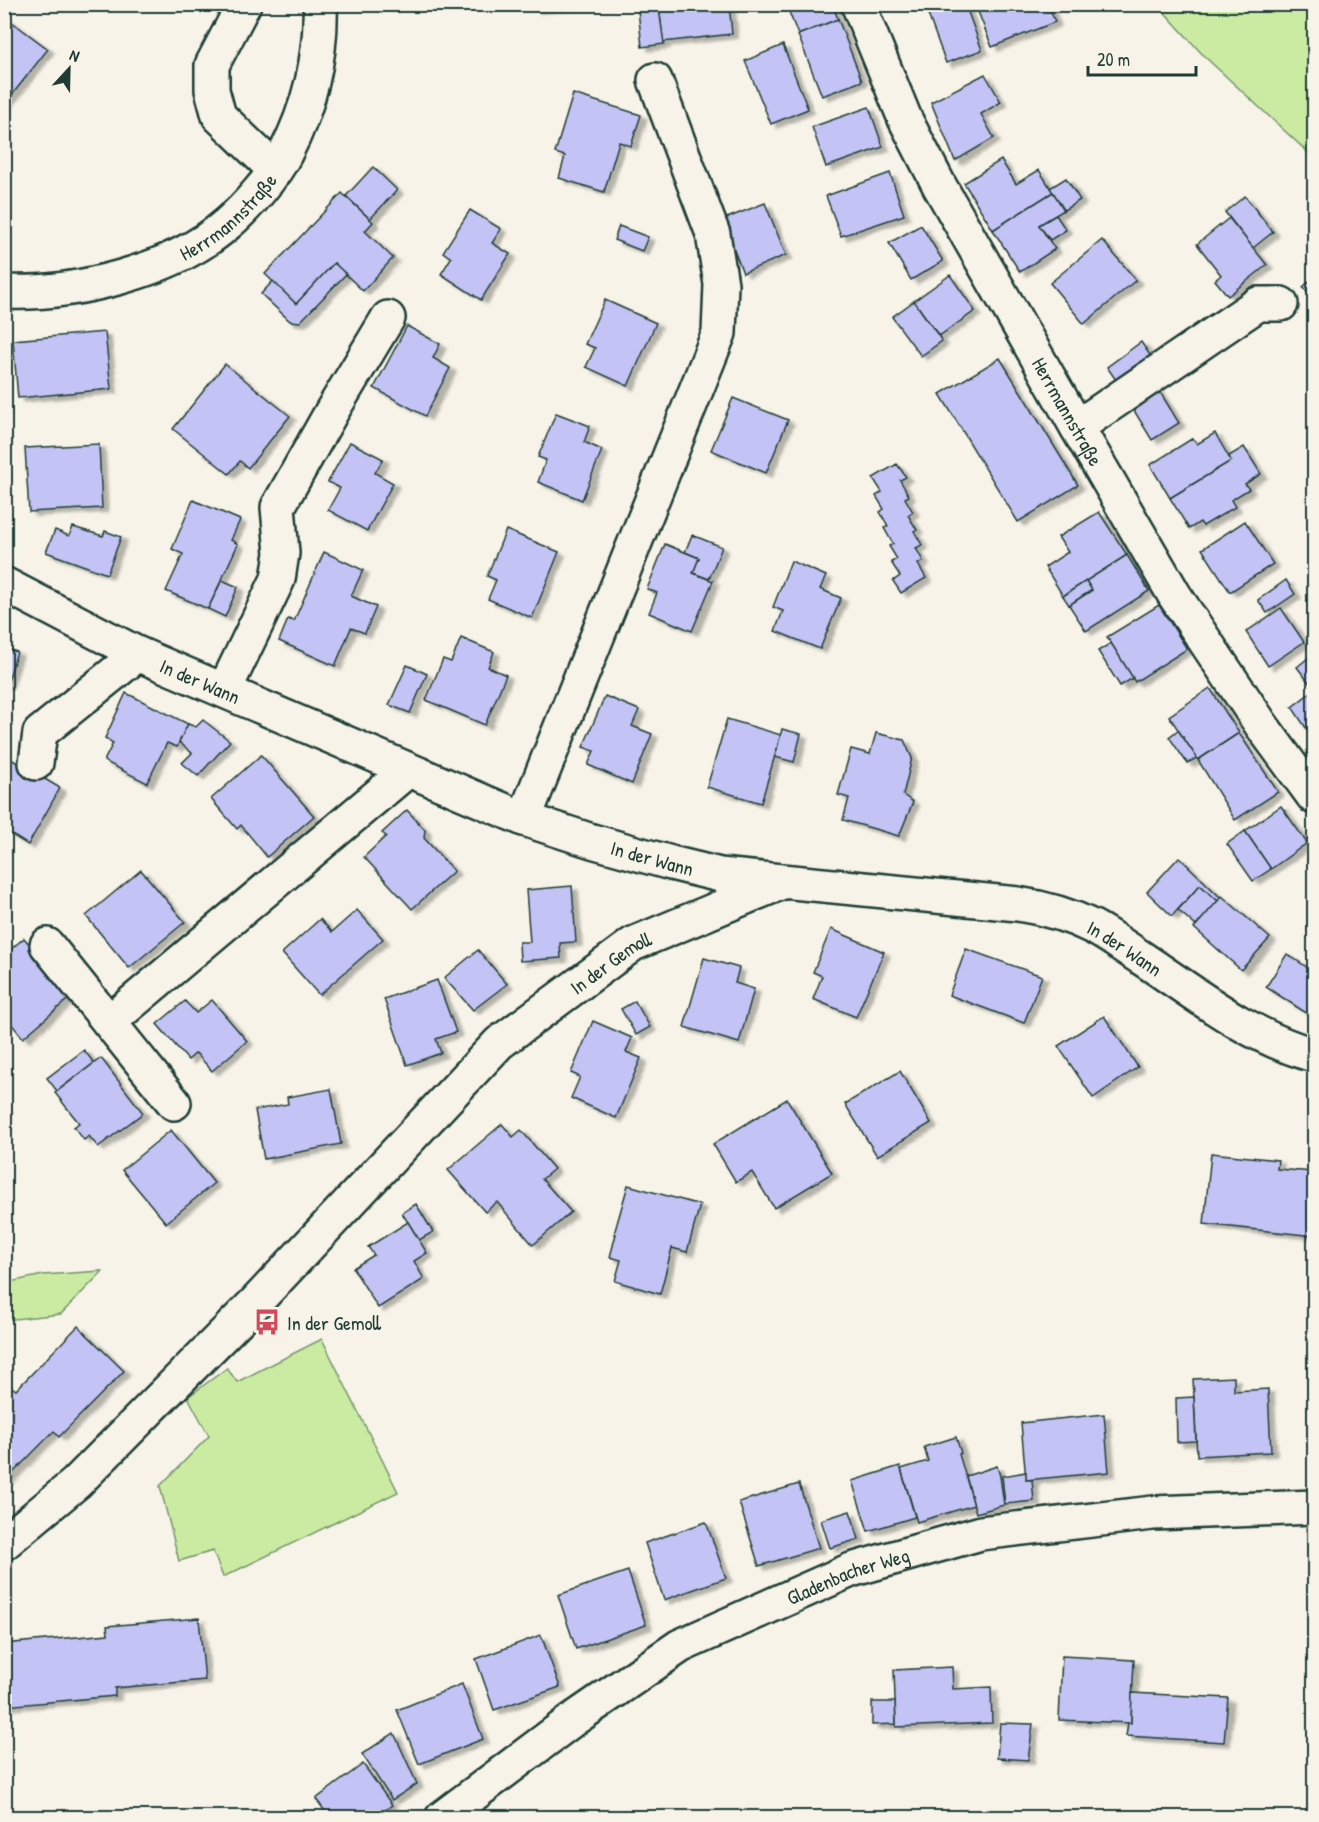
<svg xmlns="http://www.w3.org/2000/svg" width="1319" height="1822" viewBox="0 0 1319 1822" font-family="'Patrick Hand',sans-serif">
<defs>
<filter id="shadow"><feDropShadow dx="6" dy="4" stdDeviation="1.5" flood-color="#0004"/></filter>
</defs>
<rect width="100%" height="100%" fill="#f7f3e8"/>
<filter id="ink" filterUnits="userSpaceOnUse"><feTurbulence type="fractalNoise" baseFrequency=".0167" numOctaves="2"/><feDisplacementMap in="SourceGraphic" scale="12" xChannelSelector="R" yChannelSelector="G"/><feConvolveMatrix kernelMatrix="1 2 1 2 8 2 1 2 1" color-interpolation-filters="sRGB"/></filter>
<g filter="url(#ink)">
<g fill="#cbeba3" stroke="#75946c" stroke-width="1.5">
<path d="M1158 5H1314V158L1204 56Z"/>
<path d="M103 1271 61 1314 5 1320V1283L43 1275Z"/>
<path d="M322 1339 398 1492 223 1577 213 1551 179 1561 160 1486 209 1436 188 1397 227 1368 237 1382Z"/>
</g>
<g fill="#c4c3f5" stroke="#1f3d34" stroke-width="1.5" filter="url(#shadow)">
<path d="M534 4H579L535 9Z"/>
<path d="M659 4H729L732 34 663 42Z"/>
<path d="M786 4H832L838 19 798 35Z"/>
<path d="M938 4H965L982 50 946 63 926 9Z"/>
<path d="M975 4H1048L1055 22 992 47Z"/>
<path d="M659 8 664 44 642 47 638 10Z"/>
<path d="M4 16 48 49 4 105Z"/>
<path d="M838 19 862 81 822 96 798 35Z"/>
<path d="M783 45 808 109 771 124 745 61Z"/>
<path d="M985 74 1001 102 981 114 994 138 955 161 931 102Z"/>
<path d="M573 94 641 115 631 146 619 142 604 192 559 178 565 156 555 153Z"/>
<path d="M869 107 883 147 826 167 812 127Z"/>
<path d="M1001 160 1016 184 1039 170 1053 192 993 230 964 183Z"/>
<path d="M373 167 397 190 370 219 346 196Z"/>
<path d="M890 173 904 215 841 236 826 196Z"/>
<path d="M1066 178 1080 200 1064 210 1050 188Z"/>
<path d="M1053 192 1064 210 1039 225 1055 249 1020 272 993 230Z"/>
<path d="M342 193 373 222 365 231 393 258 363 291 334 263 296 304 265 274Z"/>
<path d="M1245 196 1273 232 1253 248 1225 212Z"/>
<path d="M765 203 786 255 743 273 722 220Z"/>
<path d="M470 210 501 229 492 243 510 254 481 300 441 274 451 258 443 252Z"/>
<path d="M1056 215 1066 230 1050 240 1039 225Z"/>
<path d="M1229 218 1267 265 1228 296 1215 280 1221 275 1197 244Z"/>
<path d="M921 225 943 261 911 280 889 243Z"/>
<path d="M619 226 648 237 642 251 614 240Z"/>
<path d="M1102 240 1136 280 1084 324 1050 283Z"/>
<path d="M334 263 346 274 300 322 290 321 261 294 273 281 296 304Z"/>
<path d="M950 275 975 311 939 336 914 301Z"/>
<path d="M1314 277V301L1303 287Z"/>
<path d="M605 300 656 323 628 386 586 367 595 348 585 344Z"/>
<path d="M914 301 942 341 921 356 892 317Z"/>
<path d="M407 326 440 344 433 358 450 368 425 416 374 388Z"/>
<path d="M105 332 111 389 18 398 13 340Z"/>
<path d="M1141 342 1152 358 1118 383 1107 367Z"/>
<path d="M1000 358 1078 485 1018 522 940 394Z"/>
<path d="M225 364 290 416 248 468 240 461 229 474 173 429Z"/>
<path d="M1157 387 1179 423 1152 440 1130 404Z"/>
<path d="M733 398 788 420 766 473 711 450Z"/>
<path d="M556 413 590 426 584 442 602 450 582 500 538 482 546 460 538 457Z"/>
<path d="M1215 433 1231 461 1170 498 1150 465 1193 438 1197 444Z"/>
<path d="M350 442 383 459 375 473 393 483 367 531 328 510 340 488 328 482Z"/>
<path d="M99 444 102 508 29 512 25 448Z"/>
<path d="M1244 447 1261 474 1245 484 1249 489 1231 500 1235 507 1203 526 1200 522 1189 529 1170 498 1231 461 1229 456Z"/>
<path d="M897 464 906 477 900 480 909 496 905 498 913 512 908 515 917 530 914 531 922 545 916 548 923 561 918 564 926 578 901 593 893 581 900 576 891 562 897 559 889 546 893 544 884 528 888 526 880 512 884 509 876 496 882 492 873 478Z"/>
<path d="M193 500 240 520 231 540 238 544 208 609 166 591 183 554 172 549Z"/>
<path d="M1099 512 1127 555 1063 596 1045 567 1068 552 1058 537Z"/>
<path d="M1245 521 1273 564 1230 592 1202 549Z"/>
<path d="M73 527 103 536 105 531 121 537 107 574 46 552 55 530 69 536Z"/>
<path d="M506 530 559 552 532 618 488 599 496 580 487 576Z"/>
<path d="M692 535 722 547 709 579 693 573 699 558 685 552Z"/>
<path d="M665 544 699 558 693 573 713 581 692 631 649 613 657 593 647 589Z"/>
<path d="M324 552 363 570 351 596 376 607 365 633 351 628 335 666 279 641 288 619 294 621Z"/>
<path d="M1127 555 1149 591 1086 631 1069 605 1092 590 1086 581Z"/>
<path d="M791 561 826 576 820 589 841 598 820 649 775 631 783 611 773 607Z"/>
<path d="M222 580 238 587 225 617 208 609Z"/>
<path d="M1286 580 1295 594 1267 613 1258 600Z"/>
<path d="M1086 581 1092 590 1069 605 1063 596Z"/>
<path d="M1159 605 1187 649 1135 682 1107 637Z"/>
<path d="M1281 608 1304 642 1268 666 1246 632Z"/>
<path d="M461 638 494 652 488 667 506 675 485 725 426 700 443 659 451 662Z"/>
<path d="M1111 643 1133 678 1120 686 1098 651Z"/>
<path d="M4 648 17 652 7 684 4 683Z"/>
<path d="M1314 653V689L1297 667Z"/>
<path d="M407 665 427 674 410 713 389 705Z"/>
<path d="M1210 688 1239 733 1198 760 1169 716Z"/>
<path d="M1314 690V740L1292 707Z"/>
<path d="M126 693 188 724 177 747 167 743 147 783 104 761 113 743 105 738Z"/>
<path d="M605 696 639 710 632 726 652 734 632 784 588 765 594 751 583 747Z"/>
<path d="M727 719 781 735 761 803 707 787Z"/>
<path d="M203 720 230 741 198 776 182 763 192 753 179 742 188 724 196 727Z"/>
<path d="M782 729 801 734 794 762 775 757Z"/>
<path d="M1178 730 1197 758 1187 763 1169 737Z"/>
<path d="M876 733 904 740 912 758 903 795 913 802 899 836 843 820 849 798 838 795 851 749 870 754Z"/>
<path d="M1239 733 1278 792 1235 820 1198 760Z"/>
<path d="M261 755 314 816 267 857 241 825 237 829 211 799Z"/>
<path d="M11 759 60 788 28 845 4 830V770Z"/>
<path d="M1281 806 1307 843 1271 869 1245 831Z"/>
<path d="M407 810 425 830 424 838 454 871 412 909 364 857 386 836 382 833Z"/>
<path d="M1245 831 1271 869 1253 881 1227 844Z"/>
<path d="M1179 857 1221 898 1218 901 1200 885 1172 916 1147 892Z"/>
<path d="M141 870 185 922 129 968 86 916Z"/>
<path d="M1200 885 1218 901 1196 926 1178 910Z"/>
<path d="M572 886 576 942 560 943 561 958 520 961 519 942H530L526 890Z"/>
<path d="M1222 896 1270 938 1241 970 1194 928Z"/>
<path d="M357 910 383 939 319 995 282 953 320 919 332 932Z"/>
<path d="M831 929 884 952 856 1017 813 999 822 976 813 972Z"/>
<path d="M24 938 73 995 23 1038 4 1015V955Z"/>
<path d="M966 949 1042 976 1024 1023 949 995Z"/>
<path d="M478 950 507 984 473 1010 444 978Z"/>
<path d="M1287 954 1314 972V1018L1266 987Z"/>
<path d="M704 958 739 968 735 983 754 989 739 1043 684 1027Z"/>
<path d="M437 980 456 1032 436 1039 441 1053 407 1065 384 999Z"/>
<path d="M212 1000 247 1041 212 1071 196 1053 188 1060 157 1024 185 1001 196 1013Z"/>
<path d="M635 1001 650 1027 636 1035 621 1009Z"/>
<path d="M1104 1016 1138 1067 1093 1098 1058 1046Z"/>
<path d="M593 1021 632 1038 626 1052 641 1058 616 1118 571 1098 580 1077 571 1073Z"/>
<path d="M84 1050 94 1063 57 1091 47 1078Z"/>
<path d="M101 1058 143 1113 98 1147 89 1136 84 1140 74 1127 79 1123 55 1093Z"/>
<path d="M900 1071 931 1123 877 1156 845 1104Z"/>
<path d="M331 1089 341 1144 264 1159 255 1110 288 1104 287 1097Z"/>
<path d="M787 1099 832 1173 774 1208 752 1172 736 1182 713 1144Z"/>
<path d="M502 1124 513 1137 521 1130 554 1169 542 1179 571 1212 533 1245 497 1202 485 1212 448 1170Z"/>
<path d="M171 1130 214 1183 166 1223 122 1170Z"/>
<path d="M1211 1153 1278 1160 1277 1169 1314 1172V1236L1204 1224Z"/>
<path d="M628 1185 700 1205 687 1252 672 1248 660 1294 615 1281 621 1260 610 1257 616 1234H614Z"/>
<path d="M416 1204 433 1232 419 1240 402 1213Z"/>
<path d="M408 1222 427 1253 414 1261 424 1279 378 1308 353 1268 374 1255 368 1247Z"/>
<path d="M78 1326 124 1371 59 1437 54 1431 4 1482V1391L10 1386 16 1390Z"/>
<path d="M1234 1377V1391L1268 1389 1271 1452 1197 1456 1193 1379Z"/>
<path d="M1194 1397 1196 1441 1177 1442 1176 1398Z"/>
<rect x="1309" y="1407" width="5" height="17"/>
<path d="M1104 1414 1109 1472 1026 1480 1021 1423Z"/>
<path d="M956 1437 961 1453 959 1454 974 1505 917 1522 901 1469 928 1461 924 1447Z"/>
<path d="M900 1466 915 1517 868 1531 852 1481Z"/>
<path d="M997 1466 1000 1476 1004 1505 976 1513 966 1476Z"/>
<path d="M1026 1472V1480H1032L1034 1501 1005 1504 1002 1476Z"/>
<path d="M799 1484 819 1548 759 1566 739 1502Z"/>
<path d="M850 1511 859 1539 830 1548 821 1520Z"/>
<path d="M706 1522 726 1578 664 1600 645 1543Z"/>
<path d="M628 1571 646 1625 576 1649 558 1595Z"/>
<path d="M199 1618 205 1680 115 1688V1696L5 1706 4 1644 108 1634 107 1626Z"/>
<path d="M541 1635 560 1687 494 1710 476 1659Z"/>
<path d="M1062 1656 1134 1660 1131 1723 1059 1720Z"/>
<path d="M952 1667 953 1689 991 1687 992 1723 896 1727 894 1670Z"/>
<path d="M462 1684 483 1739 419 1764 397 1710Z"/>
<path d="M1132 1693 1228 1698 1224 1742 1126 1736 1128 1723H1131Z"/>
<path d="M872 1702H895L896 1724 872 1725Z"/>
<path d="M1000 1723 1033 1724 1028 1760 997 1758Z"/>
<path d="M394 1733 417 1784 392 1800 362 1754Z"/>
<path d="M363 1764 392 1805 374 1818H330L316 1799Z"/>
</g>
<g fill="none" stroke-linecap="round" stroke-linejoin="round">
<g stroke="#1f3d34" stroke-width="38">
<g id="minor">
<path d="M244 4 212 65V90L219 116 275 170"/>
<path id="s1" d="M858 4 905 119 939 185 1077 427 1175 596 1262 726 1314 797"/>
<path id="s2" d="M4 292C74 295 174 271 227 224 246 208 274 176 285 154 309 109 322 55 320 4"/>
<path d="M1077 427 1258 304H1281"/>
<path id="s3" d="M4 584 138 654 524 819 592 841 671 863 720 875 1018 904C1044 908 1069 915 1093 927 1110 936 1126 948 1143 959 1197 995 1251 1038 1314 1055"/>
<path d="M225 689 278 579 282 553 278 507 332 411 388 318"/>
<path d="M36 763 40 733 138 654"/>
<path d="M524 819 719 333 721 284 713 234 655 80"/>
<path d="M47 945 174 1103"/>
<path d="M109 1022 408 770"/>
<path id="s4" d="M4 1543 76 1483 254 1304 499 1043 633 944 780 883"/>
<path id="s5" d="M442 1818 571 1721 680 1646 851 1570 981 1533 1153 1513 1314 1507"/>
</g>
</g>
<use href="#minor" stroke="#f7f3e8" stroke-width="33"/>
</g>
</g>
<defs>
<g id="bus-bare" transform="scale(2.07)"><path d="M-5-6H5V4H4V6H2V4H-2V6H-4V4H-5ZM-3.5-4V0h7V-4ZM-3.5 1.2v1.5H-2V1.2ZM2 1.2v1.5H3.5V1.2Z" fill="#d1495b" stroke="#f7f3e8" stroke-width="2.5" paint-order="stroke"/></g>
</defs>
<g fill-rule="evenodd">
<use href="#bus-bare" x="267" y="1322"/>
</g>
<g text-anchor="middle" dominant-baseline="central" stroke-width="4.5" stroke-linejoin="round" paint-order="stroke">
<g font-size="20" fill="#1f3d34" stroke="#f7f3e8">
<text stroke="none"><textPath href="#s2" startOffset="243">Herrmannstraße</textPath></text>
<text stroke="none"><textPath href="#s1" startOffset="459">Herrmannstraße</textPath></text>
<text stroke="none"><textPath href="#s3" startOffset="219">In der Wann</textPath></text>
<text stroke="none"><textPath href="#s3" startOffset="705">In der Wann</textPath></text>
<text stroke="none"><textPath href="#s3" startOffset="1191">In der Wann</textPath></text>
<text stroke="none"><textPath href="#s4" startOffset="842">In der Gemoll</textPath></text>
<text stroke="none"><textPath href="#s5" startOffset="476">Gladenbacher Weg</textPath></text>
</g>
<g font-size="20" fill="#1f3d34" stroke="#f7f3e8" text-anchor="start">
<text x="287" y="1322">In der Gemoll</text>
</g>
</g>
<rect width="1319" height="1822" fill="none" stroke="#f7f3e8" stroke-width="24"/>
<rect x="12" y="12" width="1295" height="1798" fill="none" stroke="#1f3d34" stroke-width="2" filter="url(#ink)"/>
<g transform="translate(69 69) rotate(22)" stroke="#f7f3e8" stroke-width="4.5" paint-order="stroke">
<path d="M0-4.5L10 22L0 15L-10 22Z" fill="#1f3d34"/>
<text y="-9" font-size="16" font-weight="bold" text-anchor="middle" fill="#1f3d34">N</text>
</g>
<path d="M1088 66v9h108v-9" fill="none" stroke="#1f3d34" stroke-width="3"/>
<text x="1097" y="66" font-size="18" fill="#1f3d34" stroke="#f7f3e8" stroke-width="4.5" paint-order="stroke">20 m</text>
</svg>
